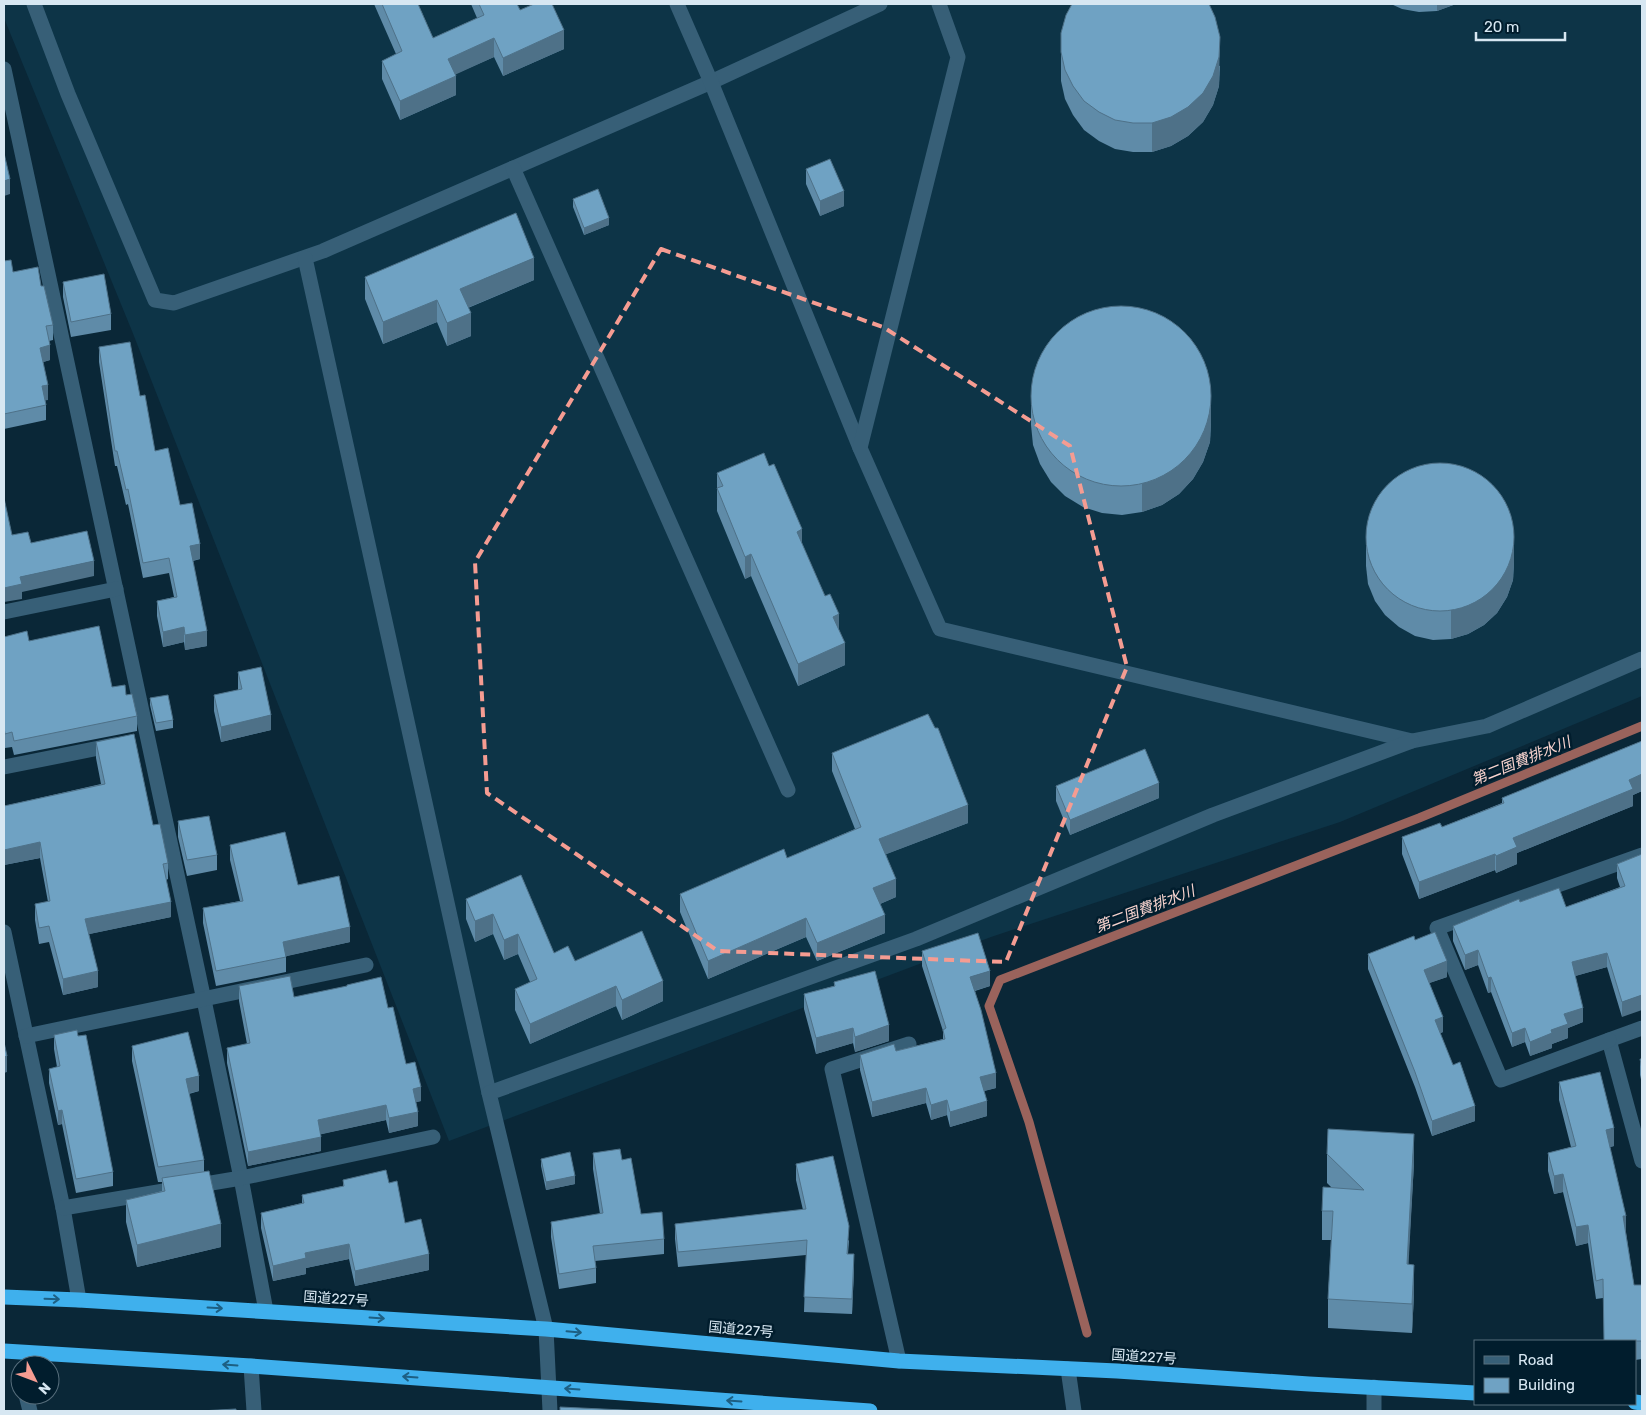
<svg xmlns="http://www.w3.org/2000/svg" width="1646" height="1415" viewBox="0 0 1646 1415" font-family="Rubik,'Noto Sans JP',sans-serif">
<rect width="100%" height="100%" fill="#0a2737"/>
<path fill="#0d3447" d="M4 4H1642V696L1340 822 991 937 449 1141 132 331 4 18Z"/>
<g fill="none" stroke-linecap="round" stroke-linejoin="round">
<path stroke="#9a635c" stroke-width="9" d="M1087 1333 1029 1122 989 1006 1000 980 1419 818 1642 726"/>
<g stroke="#375f77" stroke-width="15">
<path d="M34 4 68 94 155 300 174 303 323 251 711 82 880 4"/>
<path d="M677 4 711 82 860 448"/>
<path d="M939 4 958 57 860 448 940 629 1412 741 1487 726 1642 659"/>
<path d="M4 69 204 1000 241 1178 266 1311"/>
<path d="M513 168 788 790"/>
<path d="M305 258 489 1093"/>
<path d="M4 612 116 589"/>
<path d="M4 767 114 745"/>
<path d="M4 932 63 1208 79 1300"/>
<path d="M1642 1028 1609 1040 1642 1161"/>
<path d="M26 1036 366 965"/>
<path d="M1609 1040 1501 1080 1437 928 1642 855"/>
<path d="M63 1208 241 1178 433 1137"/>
<path d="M899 1361 832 1069 909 1044"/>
<path d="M251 1366 254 1411"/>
<path d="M1068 1369 1074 1411"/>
<path d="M26 1395 30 1411"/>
<path d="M550 1411 546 1329 489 1093 916 939 1213 815 1412 741"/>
<path d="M1374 1411V1387"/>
</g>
<g stroke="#3fb0ed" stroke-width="15">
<path d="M4 1297 79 1300 546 1329 899 1361 1117 1371 1309 1384 1475 1393"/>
<path d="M4 1351 251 1366 870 1411"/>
<path d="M1635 1402 1642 1403"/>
</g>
</g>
<g fill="#5f8ba8">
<path d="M374 4H418L433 38 477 18 471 4H517L520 10 564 49 503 76 494 57 455 74 456 95 400 120 382 79V61L396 54Z"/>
<path d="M1391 4H1456L1437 11 1419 12 1402 9Z"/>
<path d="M1061 33 1220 66 1219 86 1213 105 1203 122 1188 136 1171 146 1152 152H1133L1115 149 1099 141 1084 130 1073 115 1065 99 1061 81Z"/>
<path d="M806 169 844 206 820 216 806 184Z"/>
<path d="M573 199 609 225 584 235 573 207Z"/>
<path d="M4 261 13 272 41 286 53 325V340L49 341 50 360 43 362 48 400H45L46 405V420L4 429Z"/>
<path d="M365 277 534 280 468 308 471 336 447 346 437 322 383 344 365 299Z"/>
<path d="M63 282 111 314V330L71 337 63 297Z"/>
<path d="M99 347 140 396 155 451 180 505 200 559 193 561 207 646 185 650 184 642 163 647 157 616V601L174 597 169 573 143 578 128 504 126 505 117 466H115L99 362Z"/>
<path d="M1031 396 1211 422 1210 442 1203 462 1193 479 1179 494 1162 505 1142 512 1122 515 1102 513 1083 507 1065 496 1051 482 1040 464 1033 445 1031 425Z"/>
<path d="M717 473 802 544 839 630 845 665 798 686 751 576 745 579 717 511Z"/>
<path d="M1366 537 1514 562 1513 580 1507 597 1497 613 1484 625 1468 634 1451 639 1433 640 1415 636 1399 627 1385 615 1375 601 1368 584 1366 566Z"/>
<path d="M4 637 29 641 126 695 137 716V731L14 755 12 747 5 748 4 741Z"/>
<path d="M238 672 271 730 221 742 214 711V695L238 690Z"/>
<path d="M150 698 173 720V728L156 731 150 705Z"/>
<path d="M1642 741V791L1633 795V806L1517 853V864L1496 873 1495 870 1419 899 1402 854V837L1442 827 1502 803V798Z"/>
<path d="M96 742 153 825 168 863V879L166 880 171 917 89 934 98 987 63 995 49 942 39 944 35 920V904L48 902 40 858 4 865V806L101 784 96 758Z"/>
<path d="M832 753 968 823 886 854 896 897 880 904 885 933 817 961 806 937 708 979 680 912V894L787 858 855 829 832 771Z"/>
<path d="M1056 786 1159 798 1070 835 1056 801Z"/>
<path d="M178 821 217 855V870L187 876 178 837Z"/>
<path d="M230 845 298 885 350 942 286 956V972L216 986 203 923V908L240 901 230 860Z"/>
<path d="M1642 854 1622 1017 1607 967 1575 976 1583 1022 1568 1028V1038L1552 1044V1048L1530 1056 1525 1042 1512 1047 1491 992 1488 993 1478 965 1465 970 1453 941V926L1520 902 1566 907 1620 887 1617 878V864Z"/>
<path d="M521 875 554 953 575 961 663 1001 622 1020 616 1006 530 1044 515 1010V989L530 982 518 954 504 960 493 934 475 942 466 919V899Z"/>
<path d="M1415 940 1447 977 1429 983 1443 1032 1440 1033 1475 1121 1432 1136 1415 1087 1368 969V954Z"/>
<path d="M922 951 990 986 975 991 996 1088 984 1091 987 1116 950 1127 947 1115 931 1120 926 1103 872 1117 860 1070V1055L896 1051 943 1039V1031L922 966Z"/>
<path d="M834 982 889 1041 855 1052 853 1043 816 1054 804 1009V994L834 986Z"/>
<path d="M239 986 294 997 388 1008 406 1064 421 1101 416 1102 418 1126 389 1133 386 1120 321 1134V1151L248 1166 227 1063V1048L247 1044 239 1001Z"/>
<path d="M54 1035 113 1172V1186L76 1193 62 1124 58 1125 49 1083V1069L57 1067 54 1049Z"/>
<path d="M132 1046 199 1091 189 1094 204 1160V1171L221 1247 137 1267 126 1222V1200L162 1191V1182H158L132 1061Z"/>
<path d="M1640 1059H1642V1084L1640 1075Z"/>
<path d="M1559 1082 1614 1146 1610 1147 1626 1233 1634 1285H1642V1359L1635 1360V1341L1603 1298 1596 1299 1588 1243 1576 1246 1563 1192 1554 1194 1548 1171V1153L1571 1147 1559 1100Z"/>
<path d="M593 1153 622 1160 641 1214 664 1239V1254L595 1261 596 1268V1283L559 1289 551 1237V1222L600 1214 593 1169Z"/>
<path d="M1327 1154 1414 1163 1408 1264 1414 1294 1412 1333 1328 1328V1299L1331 1240H1322V1211L1331 1187 1327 1183Z"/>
<path d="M541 1159 575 1184 546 1190 541 1166Z"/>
<path d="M796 1164 849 1241 848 1254 854 1269 852 1314 804 1312 806 1255 678 1267 675 1239V1224L803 1210 796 1180Z"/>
<path d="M343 1180 389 1183 405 1223 429 1270 355 1286 349 1259 306 1268V1274L273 1281 261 1228V1213L302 1203V1195L343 1186Z"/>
</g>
<g fill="#4e7188">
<path d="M1437 4H1456L1437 11Z"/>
<path d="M564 30V49L503 76V58Z"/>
<rect x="4" y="32" width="1" height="15"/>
<path d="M1220 37 1219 86 1213 105 1203 122 1188 136 1171 146 1152 152V123Z"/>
<path d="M494 38V57L448 78V59Z"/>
<path d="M456 76V95L400 120V101Z"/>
<path d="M10 179V194L4 196V181Z"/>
<path d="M844 191V206L820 216V201Z"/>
<path d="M609 218V225L584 235V228Z"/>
<path d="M534 258V280L460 311V289Z"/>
<path d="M437 300V322L383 344V322Z"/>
<path d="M471 313V336L447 346V323Z"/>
<path d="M50 345V360L40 363V348Z"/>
<path d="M48 385V400L42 401V386Z"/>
<path d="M1211 393V422L1210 442 1203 462 1193 479 1179 494 1162 505 1142 512V483Z"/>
<path d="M802 529V552L797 532Z"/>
<path d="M1514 533V562L1513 580 1507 597 1497 613 1484 625 1468 634 1451 639V610Z"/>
<path d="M200 544V559L190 561V546Z"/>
<path d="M751 554V576L745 579V557Z"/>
<path d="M94 561V576L22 592V599L4 602V588L20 577Z"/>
<path d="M839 614V636L833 617Z"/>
<path d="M184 627V642L163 647V632Z"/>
<path d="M207 631V646L185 650V635Z"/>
<path d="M845 643V665L798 686V664Z"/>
<path d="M271 715V730L221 742V727Z"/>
<path d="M1642 774V791L1633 795V806L1517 853V864L1496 873V856L1513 838 1629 780Z"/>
<path d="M1159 783V798L1070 835V820Z"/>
<path d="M968 805V823L879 857V839Z"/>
<path d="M40 842V858L4 865V850Z"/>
<path d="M1495 854V870L1419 899V882Z"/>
<path d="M896 879V897L873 907V888Z"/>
<path d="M171 902V917L85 935V919Z"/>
<path d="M493 914V934L475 942V921Z"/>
<path d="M885 915V933L817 961V943Z"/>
<path d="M806 918V937L708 979V961Z"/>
<path d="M350 927V942L283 957V942Z"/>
<path d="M518 934V954L504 960V940Z"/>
<path d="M1478 950V965L1465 970V955Z"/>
<path d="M1607 953V967L1572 977V962Z"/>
<path d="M1447 961V977L1424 985V970Z"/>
<path d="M98 971V987L63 995V979Z"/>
<path d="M990 971V986L970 992V977Z"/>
<path d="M1491 977V992L1488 993V978Z"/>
<path d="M663 981V1001L622 1020V1000Z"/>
<path d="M616 986V1006L530 1044V1024Z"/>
<path d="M1642 995V1010L1622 1017V1002Z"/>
<path d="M1583 1008V1022L1568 1028V1038L1552 1044V1048L1530 1056V1042L1551 1030 1564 1014Z"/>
<path d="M1443 1017V1032L1435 1036V1020Z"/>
<path d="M889 1025V1041L855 1052V1037Z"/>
<path d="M853 1028V1043L816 1054V1038Z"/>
<path d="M1525 1028V1042L1512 1047V1033Z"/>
<path d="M7 1056V1072L4 1073V1057Z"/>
<path d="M996 1073V1088L980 1092V1077Z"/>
<path d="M199 1076V1091L186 1094V1079Z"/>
<path d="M421 1087V1101L413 1103V1089Z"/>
<path d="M926 1088V1103L872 1117V1102Z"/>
<path d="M947 1100V1115L931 1120V1105Z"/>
<path d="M987 1101V1116L950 1127V1112Z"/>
<path d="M386 1105V1120L318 1135V1120Z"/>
<path d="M1475 1106V1121L1432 1136V1121Z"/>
<path d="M62 1110V1124L58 1125V1111Z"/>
<path d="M418 1112V1126L389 1133V1118Z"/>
<path d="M1614 1128V1146L1606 1148V1130Z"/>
<path d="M1414 1134V1163L1407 1293V1264Z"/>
<path d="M321 1137V1151L248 1166V1152Z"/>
<path d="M1563 1174V1192L1554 1194V1176Z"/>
<path d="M575 1176V1184L546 1190V1182Z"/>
<path d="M1623 1216H1626V1234Z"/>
<path d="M221 1224V1247L137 1267V1245Z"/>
<path d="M1588 1225V1243L1576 1246V1227Z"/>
<path d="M349 1244V1259L306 1268V1274L273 1281V1266L305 1253Z"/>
<path d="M429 1254V1270L355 1286V1271Z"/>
<path d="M854 1254V1269L852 1314V1299Z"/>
<path d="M1414 1265V1294L1412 1333V1304Z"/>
</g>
<g fill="#6fa2c3" stroke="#4e7188">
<path d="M382 4H418L433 38 484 15 479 4H517L520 10 534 4H552L564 30 503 58 494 38 448 59 456 76 400 101 382 61 402 51Z"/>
<path d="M1072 4H1209L1215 17 1220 37 1219 57 1213 76 1203 93 1188 107 1171 117 1152 123H1133L1115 120 1099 112 1084 101 1073 86 1065 70 1061 52V33L1066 15Z"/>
<path d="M4 153 10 179 4 181Z"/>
<path d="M830 159 844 191 820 201 806 169Z"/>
<path d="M598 189 609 218 584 228 573 199Z"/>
<path d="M516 213 534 258 460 289 471 313 447 323 437 300 383 322 365 277Z"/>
<path d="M11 260 13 272 38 267 41 286H44L53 325 46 326 50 345 40 348 48 385 42 386 46 405 4 414V261Z"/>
<path d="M104 274 111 314 71 322 63 282Z"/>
<circle cx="1121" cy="396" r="90"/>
<path d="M130 342 140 396 145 395 155 451 168 448 180 505 192 503 200 544 190 546 207 631 185 635 184 627 163 632 157 601 177 597 169 558 143 563 128 489 126 490 117 451H115L99 347Z"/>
<path d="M764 453 769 466 774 464 802 529 797 532 825 596 830 594 839 614 833 617 845 643 798 664 751 554 745 557 717 488 723 486 717 473Z"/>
<circle cx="1440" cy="537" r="74"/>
<path d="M4 498 12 535 28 532 31 543 87 531 94 561 20 577 22 584 4 588Z"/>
<path d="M99 626 112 687 125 685 126 695 132 694 137 716 14 741 12 732 5 734 4 727V637L27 631 29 641Z"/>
<path d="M261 667 271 715 221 727 214 695 242 689 238 672Z"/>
<path d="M168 695 173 720 156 723 150 698Z"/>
<path d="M928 714 935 728H938L968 805 879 839 896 879 873 888 885 915 817 943 806 918 708 961 680 894 784 849 787 858 861 827 832 753Z"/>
<path d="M134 734 153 825 160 824 168 863 163 864 171 902 85 919 98 971 63 979 49 926 39 928 35 904 50 901 40 842 4 850V806L105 784 96 742Z"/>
<path d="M1642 741V774L1629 780 1633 789 1513 838 1517 847 1496 856 1495 854 1419 882 1402 837 1440 823 1442 827 1504 803 1502 798Z"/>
<path d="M1145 749 1159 783 1070 820 1056 786Z"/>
<path d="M209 816 217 855 187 860 178 821Z"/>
<path d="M285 832 298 885 339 876 350 927 283 942 286 957 216 971 203 908 243 901 230 845Z"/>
<path d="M1642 854V995L1622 1002 1607 953 1572 962 1583 1008 1564 1014 1568 1024 1551 1030 1552 1033 1530 1042 1525 1028 1512 1033 1491 977 1488 978 1478 950 1465 955 1453 926 1519 899 1520 902 1559 888 1566 907 1625 886 1617 864Z"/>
<path d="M521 875 554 953 568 946 575 961 642 931 663 981 622 1000 616 986 530 1024 515 989 537 979 518 934 504 940 493 914 475 921 466 899Z"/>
<path d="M1435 932 1447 961 1424 970 1443 1017 1435 1020 1453 1065 1460 1062 1475 1106 1432 1121 1415 1072 1368 954 1414 936 1415 940Z"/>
<path d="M978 933 990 971 970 977 981 1010 996 1073 980 1077 987 1101 950 1112 947 1100 931 1105 926 1088 872 1102 860 1055 894 1044 896 1051 945 1039 943 1030 946 1028 922 951Z"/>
<path d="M875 971 889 1025 855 1037 853 1028 816 1038 804 994 835 986 834 982Z"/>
<path d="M290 976 294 997 347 986V985L381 977 388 1008 393 1007 406 1064 415 1062 421 1087 413 1089 418 1112 389 1118 386 1105 318 1120 321 1137 248 1152 227 1048 250 1043 239 986Z"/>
<path d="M77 1030 78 1036 86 1035 113 1172 76 1179 62 1110 58 1111 49 1069 60 1066 54 1035Z"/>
<path d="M188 1032 199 1076 186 1079 204 1160 158 1167 132 1046Z"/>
<path d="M4 1042 7 1056 4 1057Z"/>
<path d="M1640 1059H1642V1069Z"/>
<path d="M1600 1072 1614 1128 1606 1130 1626 1216H1623L1634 1285H1642V1341H1604L1603 1279 1596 1281 1588 1225 1576 1227 1563 1174 1554 1176 1548 1153 1576 1146 1559 1082Z"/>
<path d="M1328 1129 1414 1134 1407 1264 1414 1265 1412 1304 1328 1299 1333 1211H1322L1323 1187 1364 1190 1327 1154Z"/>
<path d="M620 1149 622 1160 631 1158 641 1214 662 1212 664 1239 593 1246 596 1268 559 1274 551 1222 603 1213 593 1153Z"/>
<path d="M570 1152 575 1176 546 1182 541 1159Z"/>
<path d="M833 1156 849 1226 847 1254H854L852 1299 804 1297 807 1240 678 1252 675 1224 806 1209 796 1164Z"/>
<path d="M386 1170 389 1183 397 1181 405 1223 421 1219 429 1254 355 1271 349 1244 305 1253 306 1258 273 1266 261 1213 304 1203 302 1195 344 1186 343 1180Z"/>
<path d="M209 1171 221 1224 137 1245 126 1200 165 1191 162 1178Z"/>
<path d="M560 1407 644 1411H560Z"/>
<path d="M236 1409V1411H200Z"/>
</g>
<defs><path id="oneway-shaft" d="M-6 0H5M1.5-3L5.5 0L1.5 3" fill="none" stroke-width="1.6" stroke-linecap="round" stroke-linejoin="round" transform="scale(1.25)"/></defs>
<g stroke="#1d5f83">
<use href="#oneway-shaft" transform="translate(52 1299) rotate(2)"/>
<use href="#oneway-shaft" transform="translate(215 1308) rotate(3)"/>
<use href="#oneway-shaft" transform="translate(377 1318) rotate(4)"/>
<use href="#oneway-shaft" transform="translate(574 1332) rotate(5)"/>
<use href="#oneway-shaft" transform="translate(230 1365) rotate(-176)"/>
<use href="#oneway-shaft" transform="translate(410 1377) rotate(-176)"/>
<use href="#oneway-shaft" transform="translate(572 1389) rotate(-176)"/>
<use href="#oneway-shaft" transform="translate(734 1401) rotate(-176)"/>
</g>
<path fill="none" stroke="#f59c92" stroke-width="4" stroke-dasharray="10 6" stroke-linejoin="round" d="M661 249 883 327 1070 446 1127 667 1006 962 718 951 487 793 475 562Z"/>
<g text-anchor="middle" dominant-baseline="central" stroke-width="5" stroke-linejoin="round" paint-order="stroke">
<g font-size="14" fill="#d7e7f2" stroke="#011d2d">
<text transform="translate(336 1299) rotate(4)">国道227号</text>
<text transform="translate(741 1330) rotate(5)">国道227号</text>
<text transform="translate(1144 1357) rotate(4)">国道227号</text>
</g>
<g font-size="15" font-style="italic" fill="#fad5d0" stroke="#011d2d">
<text transform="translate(1521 761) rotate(-22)">第二国費排水川</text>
<text transform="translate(1145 909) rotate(-21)">第二国費排水川</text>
</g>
</g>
<rect width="1646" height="1415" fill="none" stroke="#d7e7f2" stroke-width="10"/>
<rect x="1474" y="1340" width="162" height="65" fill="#011d2d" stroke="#576e7c"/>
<rect x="1484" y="1356" width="25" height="8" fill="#375f77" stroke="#576e7c"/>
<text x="1518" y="1365" font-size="15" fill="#d7e7f2">Road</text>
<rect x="1484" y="1378" width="25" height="15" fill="#6fa2c3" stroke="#576e7c"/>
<text x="1518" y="1390" font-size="15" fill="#d7e7f2">Building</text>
<g transform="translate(35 1380) rotate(132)"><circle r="24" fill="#011d2d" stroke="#576e7c"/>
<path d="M0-4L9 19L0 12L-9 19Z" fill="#f59c92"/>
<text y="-8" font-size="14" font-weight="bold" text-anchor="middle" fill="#d7e7f2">N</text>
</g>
<path d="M1476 32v8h89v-8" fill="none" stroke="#d7e7f2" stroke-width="2.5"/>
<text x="1484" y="32" font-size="15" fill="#d7e7f2" stroke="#011d2d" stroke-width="4" paint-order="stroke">20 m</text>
</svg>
